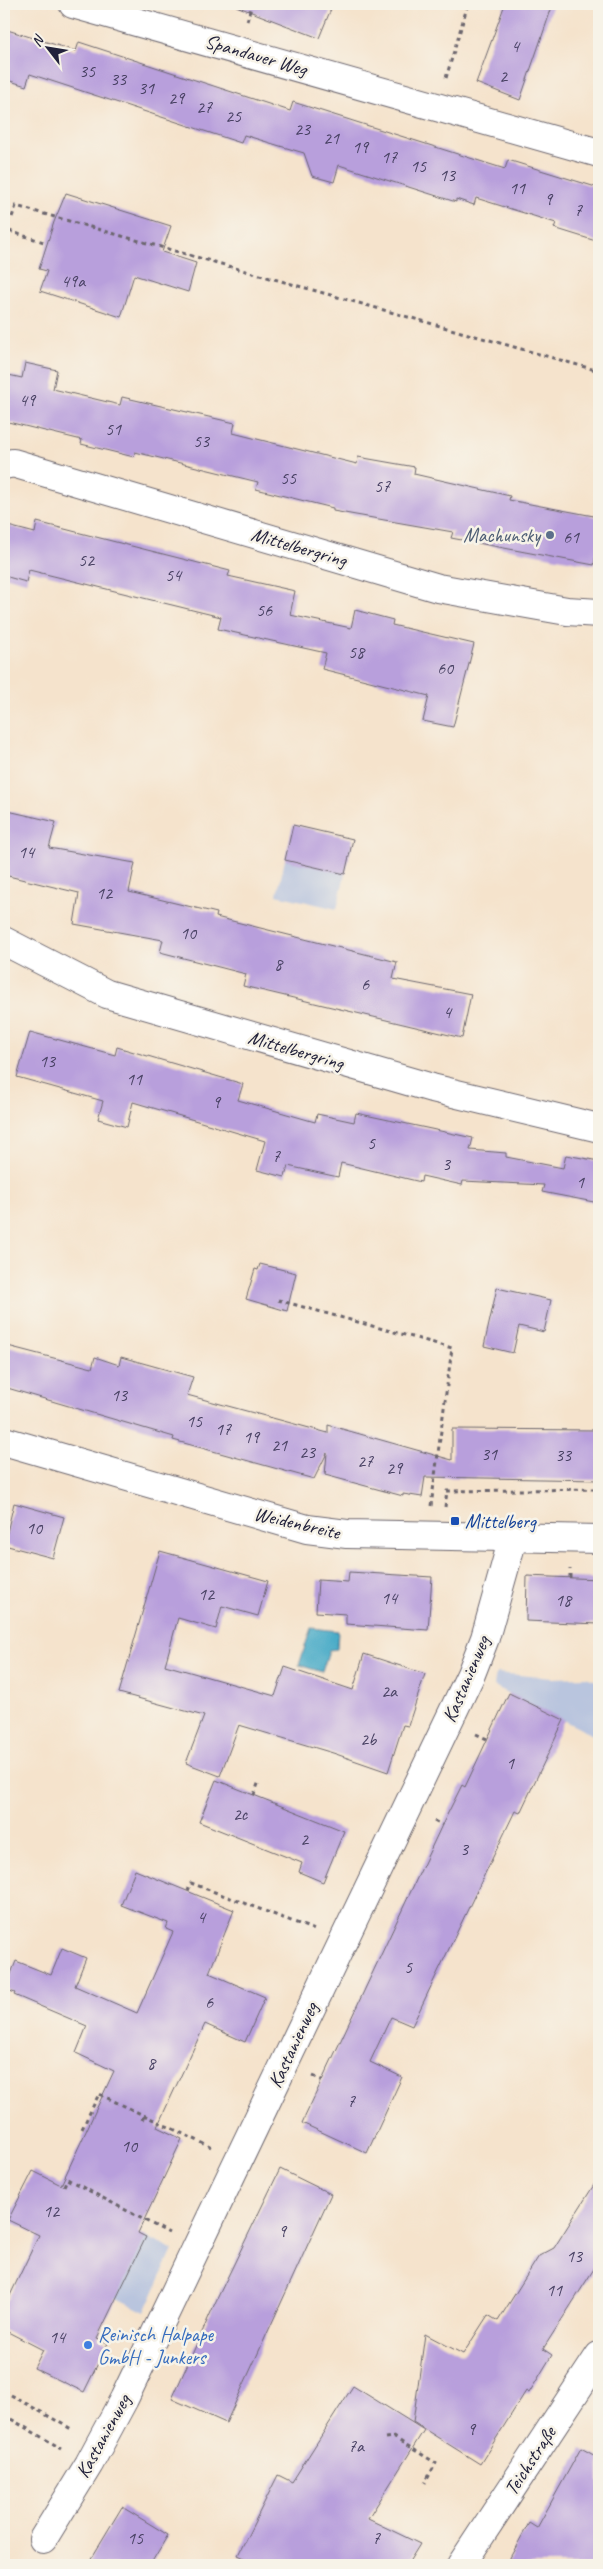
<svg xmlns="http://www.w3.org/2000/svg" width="603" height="2569" viewBox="0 0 603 2569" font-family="Caveat,sans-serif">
<rect width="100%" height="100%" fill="#f7f3e8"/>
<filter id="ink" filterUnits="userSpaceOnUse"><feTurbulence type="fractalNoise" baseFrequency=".02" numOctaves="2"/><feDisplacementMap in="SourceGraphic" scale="10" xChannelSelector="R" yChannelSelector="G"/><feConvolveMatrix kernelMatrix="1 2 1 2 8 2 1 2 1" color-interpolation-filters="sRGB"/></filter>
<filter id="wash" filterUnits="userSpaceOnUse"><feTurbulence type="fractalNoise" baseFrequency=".0096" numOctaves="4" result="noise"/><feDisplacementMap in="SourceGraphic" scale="20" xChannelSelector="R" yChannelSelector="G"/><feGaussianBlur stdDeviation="1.12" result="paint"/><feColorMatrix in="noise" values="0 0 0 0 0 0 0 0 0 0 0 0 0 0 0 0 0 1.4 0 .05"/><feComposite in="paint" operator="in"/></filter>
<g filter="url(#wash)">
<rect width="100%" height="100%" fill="#f5e3cc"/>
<g fill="#b9c5de">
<path d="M293 825 353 839 337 909 277 895Z"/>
<path d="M496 1673 552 1678 586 1677 599 1682 595 1690 599 1693V1738L494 1686Z"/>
<path d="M118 2223 173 2250 145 2312 88 2284Z"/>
</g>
<path fill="#47aac7" stroke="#346681" d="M311 1628 338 1631 337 1649 329 1650 322 1672 299 1665Z"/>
<g id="blocks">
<g fill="#b89fdc">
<path d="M236 4H333L319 38 236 6Z"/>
<path d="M505 4H553L520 100 476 83Z"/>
<path d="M4 29 76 51 79 42 290 111 293 102 505 169 508 160 599 188V242L554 228 556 223 476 198 474 205 456 199V202L339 165 334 182 312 176 304 153 280 146 244 135 241 143 30 74 26 86 4 79Z"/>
<path d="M66 193 171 226 162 252 196 263 188 292 134 275 121 317 40 291 47 271 39 269 54 222Z"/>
<path d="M25 363 57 370 53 389 120 405 122 397 187 412 235 423 233 433 357 464 358 457 415 467 414 474 510 496 509 500 599 517V538L594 565 451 538 453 532 333 511V508L256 489 258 482 135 452 134 457 81 444 82 440 4 421V374L22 378Z"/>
<path d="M37 522 230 571 228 576 295 591 290 615 351 628 355 610 393 620 392 625 474 644 453 727 423 721 429 696 322 669 326 653 218 629 221 617 29 570 26 582 4 576V525L35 533Z"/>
<path d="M8 811 56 822 49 848 135 863 129 892 217 913 216 917 397 962 393 979 471 994 462 1038 243 986 246 974 160 952 163 940 74 924 79 893 4 875V828Z"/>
<path d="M293 825 353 839 345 874 285 860Z"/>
<path d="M30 1032 115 1055 117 1047 243 1084 238 1100 315 1122 317 1114 354 1122 356 1113 473 1138 470 1150 506 1153V1157L563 1168 566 1155 599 1161V1203L542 1192 544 1185 463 1181 462 1185 422 1176 421 1182 341 1163 338 1177 288 1166 285 1177 257 1170 265 1141 133 1102 127 1127 98 1119 103 1101 17 1077Z"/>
<path d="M260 1264 296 1273 287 1311 246 1299 255 1269 258 1270Z"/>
<path d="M497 1288 551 1300 544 1332 519 1326 513 1353 484 1346Z"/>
<path d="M4 1345 92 1368 95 1357 119 1365 121 1357 193 1377 187 1395 328 1433V1425L452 1460V1429L599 1430V1480L425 1477 422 1497 403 1494V1496L325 1475 327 1453 314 1479 173 1440 174 1437 4 1387Z"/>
<path d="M14 1503 64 1517 53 1558 4 1545Z"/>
<path d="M160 1551 268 1581 258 1616 222 1606 216 1629 178 1618 165 1665 275 1696 285 1667 353 1690 364 1654 425 1674 408 1726 403 1725 388 1772 333 1753 239 1725 220 1776 186 1763 204 1716 119 1693Z"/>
<path d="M349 1572 432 1577 428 1630 346 1624V1614L316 1612 318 1580 348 1582Z"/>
<path d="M527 1576 599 1579V1624L526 1621Z"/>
<path d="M509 1693 564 1720 520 1813 515 1811 412 2026 391 2017 370 2062 402 2077 367 2153 302 2123 442 1825 462 1785 465 1787Z"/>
<path d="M216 1780 344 1831 323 1882 299 1872 302 1863 199 1822Z"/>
<path d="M135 1870 234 1910 209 1973 265 1997 245 2042 205 2024 157 2127 182 2139 138 2233 146 2237 97 2338 108 2343 84 2392 34 2368 43 2350 4 2330V2308L39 2235 8 2220 33 2171 61 2185 114 2071 76 2053 87 2026 14 1995 15 1993 5 1989 16 1961 51 1975 62 1948 86 1958 75 1986 137 2013 173 1932 166 1929 168 1923 121 1905Z"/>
<path d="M280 2169 331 2194 226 2423 172 2399 216 2301Z"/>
<path d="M599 2177V2261L543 2349 552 2355 529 2393 526 2391 480 2464 413 2422 425 2334 463 2354 488 2315 498 2321 539 2256 554 2248Z"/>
<path d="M353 2386 424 2430 368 2519 420 2544 407 2565H260L238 2555 278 2475 292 2482Z"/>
<path d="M581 2448 599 2458V2565H506L529 2523 537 2528Z"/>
<path d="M122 2507 168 2535 150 2565H87Z"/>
</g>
</g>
</g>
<g filter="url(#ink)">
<use href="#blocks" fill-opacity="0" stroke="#6c666e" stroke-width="1"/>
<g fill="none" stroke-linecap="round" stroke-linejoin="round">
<g stroke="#6c666e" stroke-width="30">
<g id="minor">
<path d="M73 4 599 153"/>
<path d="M4 465 13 463 438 588 567 611 599 613"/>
<path d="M4 941 107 994 432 1088 599 1128"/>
<path d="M4 1441 307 1529 347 1534 599 1539"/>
<path d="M43 2539 89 2464 124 2399 471 1674 485 1638 513 1538"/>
<path d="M461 2565 599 2356"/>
</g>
</g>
<g stroke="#6c666e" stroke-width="3" stroke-dasharray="4 4" stroke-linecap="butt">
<path d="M247 21 252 4"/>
<path d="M446 78 468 4"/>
<path d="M12 217 16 206 599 371"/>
<path d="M9 231 47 243"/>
<path d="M278 1300 452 1348 431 1506"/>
<path d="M445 1507 447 1491 599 1489"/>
<path d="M570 1578V1569"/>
<path d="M476 1734 487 1739"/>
<path d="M254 1795 259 1781"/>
<path d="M434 1821 442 1825"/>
<path d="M188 1891 191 1883 315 1930"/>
<path d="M313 2076 322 2080"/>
<path d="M142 2120 144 2115"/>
<path d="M82 2129 99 2094 211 2147"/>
<path d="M64 2186 67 2179 169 2233"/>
<path d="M4 2391 73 2430"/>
<path d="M4 2415 62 2449"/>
<path d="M385 2438 393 2437 436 2463 425 2483"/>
</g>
<use href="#minor" stroke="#fff" stroke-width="28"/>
</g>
</g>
<circle fill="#5c6f8a" stroke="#f7f3e8" stroke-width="2" cx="550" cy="535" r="5"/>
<rect fill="#1a4fb4" stroke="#f7f3e8" stroke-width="2" x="450" y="1516" width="10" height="10" rx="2.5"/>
<circle fill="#3f7fe0" stroke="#f7f3e8" stroke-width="2" cx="88" cy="2345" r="5"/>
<g text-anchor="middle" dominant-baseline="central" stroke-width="5" stroke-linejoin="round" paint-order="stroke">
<g font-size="18" fill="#484163">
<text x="515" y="46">4</text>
<text x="87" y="71">35</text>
<text x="503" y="76">2</text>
<text x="118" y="79">33</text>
<text x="146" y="88">31</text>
<text x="176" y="98">29</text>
<text x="204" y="107">27</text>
<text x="233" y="116">25</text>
<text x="302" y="129">23</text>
<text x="331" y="138">21</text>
<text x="360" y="147">19</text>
<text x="389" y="157">17</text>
<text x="418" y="166">15</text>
<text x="447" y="175">13</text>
<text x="517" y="188">11</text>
<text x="548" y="199">9</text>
<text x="578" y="210">7</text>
<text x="73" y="281">49a</text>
<text x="27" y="400">49</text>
<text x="113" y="429">51</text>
<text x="201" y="441">53</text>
<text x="288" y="478">55</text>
<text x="382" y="486">57</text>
<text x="571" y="537">61</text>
<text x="86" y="560">52</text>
<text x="173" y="575">54</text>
<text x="264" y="610">56</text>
<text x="356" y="652">58</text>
<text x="445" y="668">60</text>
<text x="26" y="852">14</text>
<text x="104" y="893">12</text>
<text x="188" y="933">10</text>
<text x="278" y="964">8</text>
<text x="365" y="984">6</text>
<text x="447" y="1012">4</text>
<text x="47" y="1061">13</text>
<text x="134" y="1079">11</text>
<text x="216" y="1102">9</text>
<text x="371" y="1143">5</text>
<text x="276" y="1156">7</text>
<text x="446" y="1164">3</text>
<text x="580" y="1182">1</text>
<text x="119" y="1395">13</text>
<text x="194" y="1421">15</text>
<text x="223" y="1429">17</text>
<text x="251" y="1437">19</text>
<text x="279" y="1445">21</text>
<text x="307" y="1452">23</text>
<text x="489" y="1454">31</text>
<text x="563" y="1455">33</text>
<text x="365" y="1461">27</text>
<text x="394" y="1468">29</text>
<text x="34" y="1528">10</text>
<text x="206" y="1594">12</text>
<text x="389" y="1598">14</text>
<text x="563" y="1600">18</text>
<text x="389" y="1691">2a</text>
<text x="368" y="1739">2b</text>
<text x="510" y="1763">1</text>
<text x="240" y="1814">2c</text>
<text x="304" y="1839">2</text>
<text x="464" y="1849">3</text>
<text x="201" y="1917">4</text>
<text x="408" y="1967">5</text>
<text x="209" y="2002">6</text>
<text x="151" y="2063">8</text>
<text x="351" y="2101">7</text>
<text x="129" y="2146">10</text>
<text x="51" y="2211">12</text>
<text x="282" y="2231">9</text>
<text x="574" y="2256">13</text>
<text x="554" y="2290">11</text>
<text x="57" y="2337">14</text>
<text x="471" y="2429">9</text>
<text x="356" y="2446">7a</text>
<text x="135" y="2538">15</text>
<text x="376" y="2538">7</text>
</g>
<g font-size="20" fill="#22223b" stroke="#f7f3e8">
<text transform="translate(256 55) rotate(16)">Spandauer Weg</text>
<text transform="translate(299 547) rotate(16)">Mittelbergring</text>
<text transform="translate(296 1050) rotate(16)">Mittelbergring</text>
<text transform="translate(297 1523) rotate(13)">Weidenbreite</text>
<text transform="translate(466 1679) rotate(-67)">Kastanienweg</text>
<text transform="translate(293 2045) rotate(-65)">Kastanienweg</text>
<text transform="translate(103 2436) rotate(-61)">Kastanienweg</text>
<text transform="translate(530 2461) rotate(-57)">Teichstraße</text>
</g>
<g font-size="20" fill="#4e5e75" stroke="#f7f3e8" text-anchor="end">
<text x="540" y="535">Machunsky</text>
</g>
<g font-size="20" fill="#164399" stroke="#f7f3e8" text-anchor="start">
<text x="465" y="1521">Mittelberg</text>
</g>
<g font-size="20" fill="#366cbe" stroke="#f7f3e8" text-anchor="start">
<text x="98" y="2334">Reinisch Halpape<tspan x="98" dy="23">GmbH - Junkers</tspan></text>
</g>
</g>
<rect width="603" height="2569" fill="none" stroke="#f7f3e8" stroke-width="20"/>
<g transform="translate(48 48) rotate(301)" stroke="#f7f3e8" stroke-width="4" paint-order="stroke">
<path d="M0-4L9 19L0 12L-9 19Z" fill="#22223b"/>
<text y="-8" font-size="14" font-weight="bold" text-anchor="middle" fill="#22223b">N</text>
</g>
</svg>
